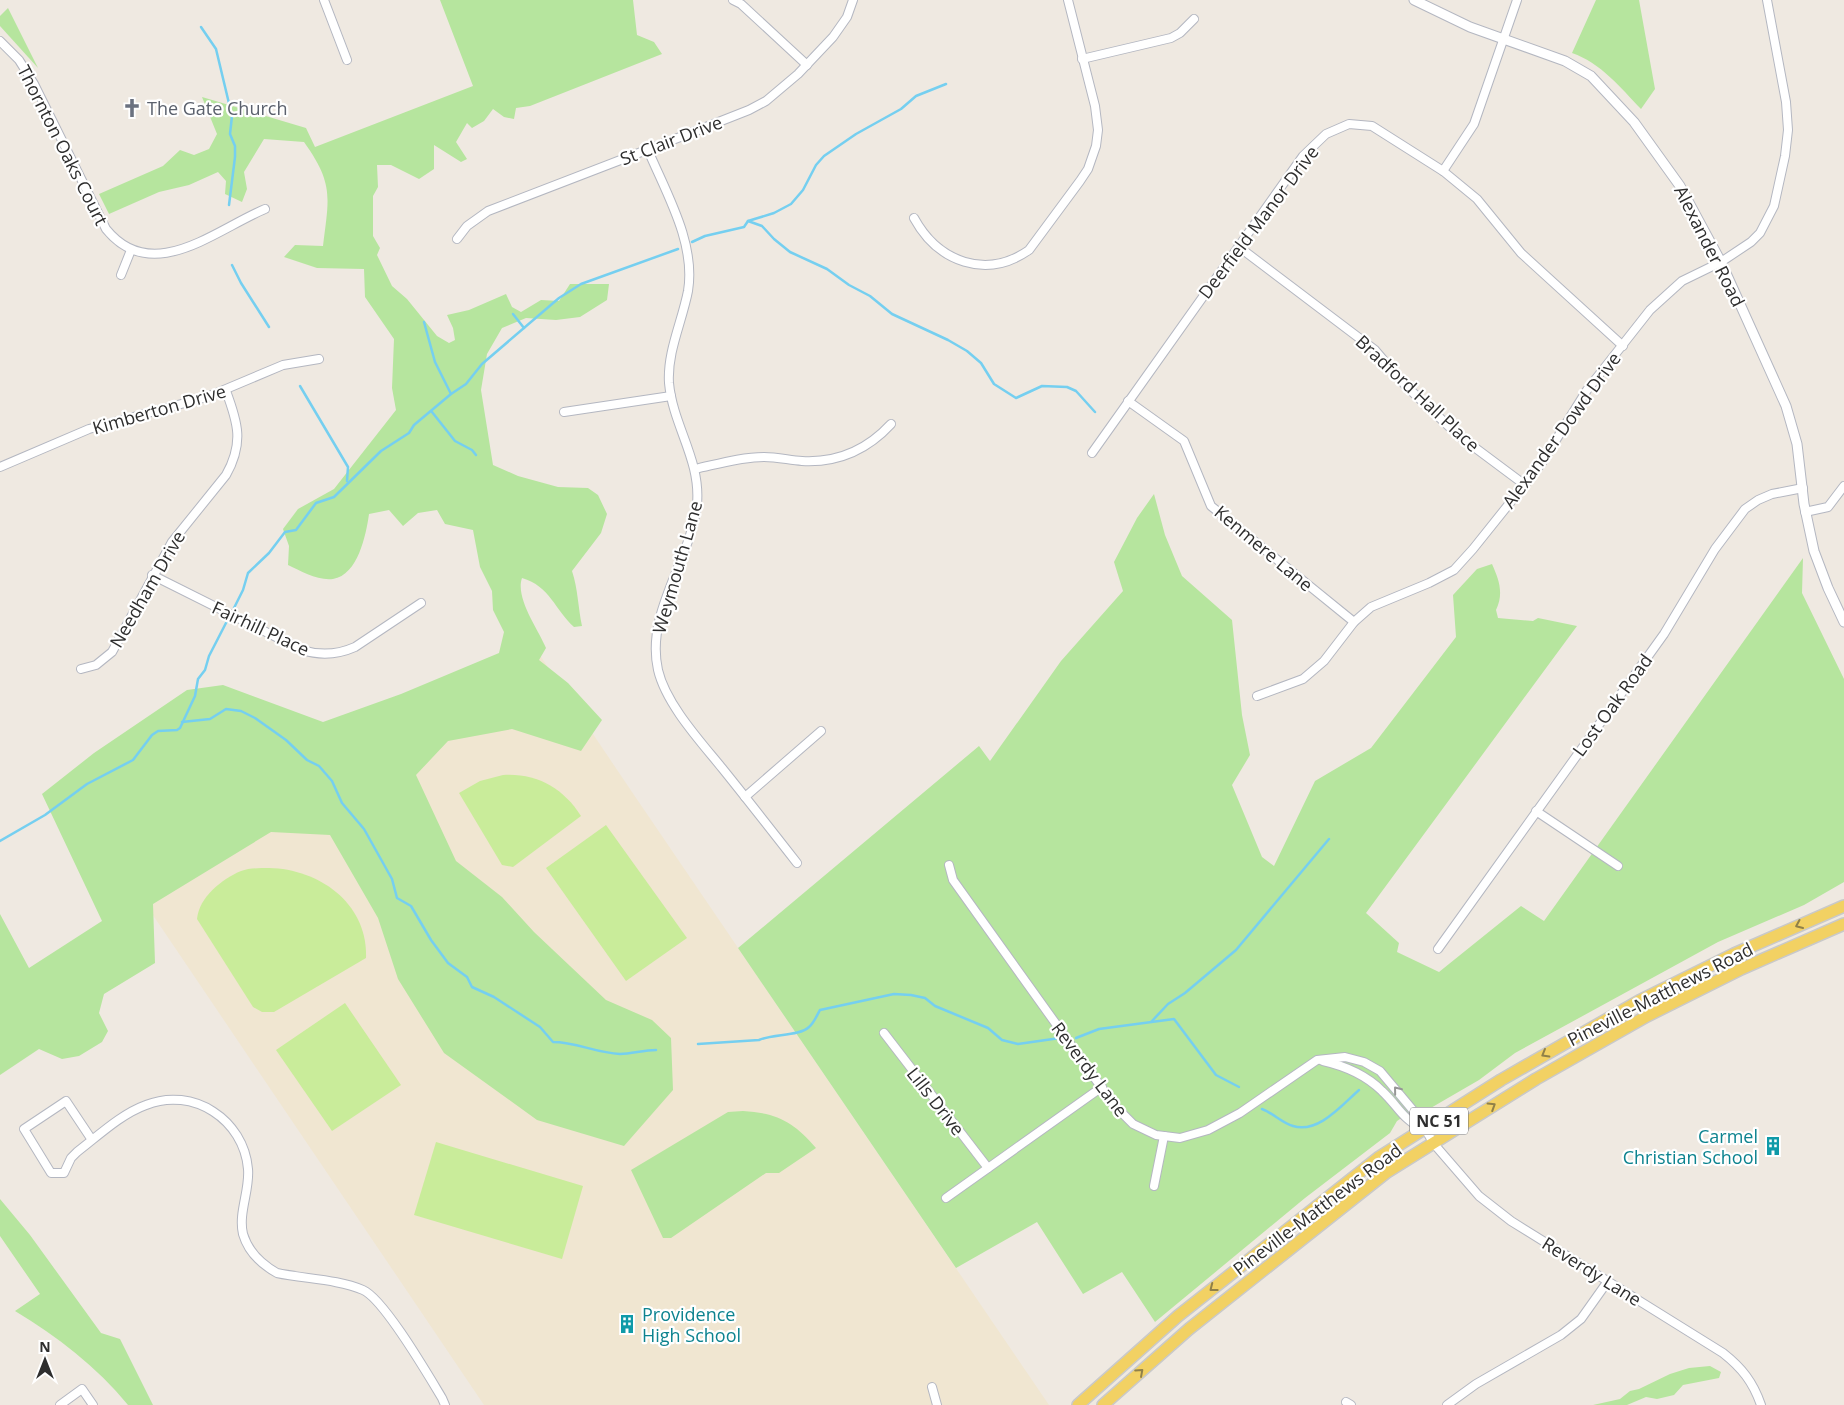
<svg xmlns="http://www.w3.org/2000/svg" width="1844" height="1405" viewBox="0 0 1844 1405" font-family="'Open Sans',sans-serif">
<rect width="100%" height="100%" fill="#efe9e1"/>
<path fill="#f0e6d1" d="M527 636 632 792 1049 1405H484L140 896Z"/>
<g fill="#b6e59e">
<path d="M440 0H633L637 35 654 42 662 54 530 106 516 108 514 119 504 117 493 109 484 121 472 128 467 123 456 142 467 159 461 162 434 145V169L419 179 391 165H377L378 187 373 196V236L380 248 377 255 392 286 407 299 437 336 449 343 455 340 453 328 447 315 469 310 506 294 512 307 521 312 541 300 559 301 570 284H609L607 300 580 317 556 320 526 318 502 328 487 354 481 390 493 465 518 476 558 487 588 488 598 495 607 514 601 533 572 571C578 589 578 607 582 626L574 627C555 610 550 586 522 578 515 598 538 629 546 648L539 660 568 683 602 720 581 751 512 729 448 741 416 775 456 861 502 897 534 932 606 1000 652 1020 671 1038 673 1090 624 1146 537 1120 444 1053 398 979 378 918 330 835 271 832 153 904 155 963 104 994 99 1013 108 1031 102 1042 79 1056 62 1059 39 1049 0 1075V914L29 968 102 921 42 794 94 753 187 690 223 685 323 722 401 694 499 653 504 632 493 610 492 591 480 567 473 530 445 524 437 510 418 513 403 526 389 510 369 514C366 535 358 575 333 579 318 581 301 571 288 565L289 546 283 529 298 509 334 489 396 410 392 388 394 339 365 297 364 269 317 268 284 257 295 245 323 246C329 197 334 184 304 142L264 139 244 172 247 189 242 202 225 194 226 181 218 172 189 185 159 192 109 214 99 194 163 166 180 150 194 155 209 149 217 134 202 97 306 128 315 147 473 86Z"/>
<path d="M1596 0H1639L1655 89 1641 109C1621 88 1601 63 1572 53Z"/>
<path d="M8 8 38 68 0 26V16Z"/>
<path d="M1154 494 1165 535 1182 576 1232 620 1242 715 1250 755 1232 785 1262 857 1274 866 1315 781 1371 748 1456 637 1453 595 1477 569 1492 564C1499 580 1504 593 1496 610L1498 618 1533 621 1538 618 1577 626 1366 913 1399 943 1397 952 1439 972 1521 906 1544 921 1803 558 1802 593 1844 679V882L1804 905 1718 942 1515 1053 1479 1080 1429 1109 1418 1107 1397 1121 1390 1133 1305 1198 1155 1322 1122 1272 1083 1294 1037 1222 956 1268 738 948 979 746 990 761 1061 661 1123 591 1114 562 1137 518Z"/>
<path d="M743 1111C777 1113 794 1122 816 1148L779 1173H766L671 1238H663L631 1170 728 1112Z"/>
<path d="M0 1199 30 1235 101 1333 120 1339 153 1405H128C97 1367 57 1336 15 1311L40 1294 0 1236Z"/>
<path d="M1710 1366 1721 1372 1719 1378 1683 1385 1674 1395 1657 1399 1646 1397 1627 1405H1593L1620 1399 1630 1391 1639 1389 1670 1374 1689 1368Z"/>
</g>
<g fill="#c9ec9a">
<path d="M503 775C537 773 563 788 581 816L513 867 502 865 459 793 480 781Z"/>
<path d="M606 825 687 938 626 981 546 868Z"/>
<path d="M269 868C320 869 368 904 366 958L274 1012H262L253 1007 197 919C199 897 222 879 241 871 249 868 260 868 269 868Z"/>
<path d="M345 1003 401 1085 332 1131 276 1050Z"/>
<path d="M436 1142 583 1186 562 1259 414 1215Z"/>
</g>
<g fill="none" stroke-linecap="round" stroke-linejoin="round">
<g stroke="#75cff0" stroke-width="2.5">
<path d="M201 27 216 49 232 116 230 134 235 146V157L229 205"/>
<path d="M748 221 762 226 774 239 790 252 827 269 849 285 870 296 892 314 948 340 967 351 981 363 994 384 1016 398 1042 386 1067 387 1076 391 1095 412"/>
<path d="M692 242 705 236 744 227 748 221 774 213 791 204 803 190 816 165 824 156 856 134 901 109 916 96 946 84"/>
<path d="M232 265 241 283 269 327"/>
<path d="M513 314 524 328"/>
<path d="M424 322 435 362 451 394"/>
<path d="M300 386 348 467 347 481"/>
<path d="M432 412 455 441 472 450 476 455"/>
<path d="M234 608 243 590 248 573 269 553 285 532 296 530 316 503 334 497 381 451 409 433 414 425 451 394 466 384 482 364 559 298 581 284 678 249"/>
<path d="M182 722 210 719 226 709 241 711 255 718 286 740 307 760 319 766 332 781 342 803 364 829 392 879 397 898 411 906 431 940 448 963 467 977 472 987 494 997 540 1027 553 1042C576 1042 596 1053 620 1054 632 1054 643 1050 656 1050"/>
<path d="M0 841 45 815 87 784 133 760 152 735 158 731 177 730 180 728 195 696 198 679 205 670 209 656 227 621"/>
<path d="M1152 1021 1168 1004 1185 993 1236 950 1329 839"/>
<path d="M1076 1038 1099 1029 1174 1019 1216 1075 1239 1087"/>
<path d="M698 1044 759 1040C772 1034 800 1036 809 1027 814 1023 817 1015 820 1010L894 994 911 995 925 998 935 1006 988 1028 1002 1040 1018 1044 1060 1038"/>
<path d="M1262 1109C1273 1113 1282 1123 1293 1126 1318 1134 1342 1105 1359 1090"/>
</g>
<g stroke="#b4b7c1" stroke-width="10">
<g id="minor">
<path d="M324 0 347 60"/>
<path d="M733 0 741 4 807 65"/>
<path d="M0 41 19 60 34 84 106 229C152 286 215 230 265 209"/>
<path d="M1082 59 1171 38 1180 33 1194 19"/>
<path d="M648 150C666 193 696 243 688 291 682 322 667 352 669 383 673 426 701 460 697 504 691 560 645 612 658 670 666 704 700 741 722 768 747 799 772 831 797 863"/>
<path d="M1443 171 1474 124 1517 0"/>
<path d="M914 218C938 262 986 280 1029 250L1080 181 1088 169 1096 146 1098 130 1095 106 1068 0"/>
<path d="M457 239 467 226 488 211 688 134 749 110 766 101 798 74 833 37 847 17 853 0"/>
<path d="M1239 247 1375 350 1405 385 1458 435 1525 485"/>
<path d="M121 275 131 250"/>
<path d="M1128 401 1184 441 1211 506 1354 622"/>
<path d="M564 412 671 396"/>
<path d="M1092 453 1303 156 1326 134 1349 124 1372 126 1443 171 1477 199 1521 253 1623 346"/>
<path d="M0 467 89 429 207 397 283 365 319 359"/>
<path d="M695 469C718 464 741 457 764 457 777 457 789 460 802 461 838 463 867 450 891 424"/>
<path d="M1805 512 1828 507 1844 486"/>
<path d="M152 575 302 650C321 656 337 655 355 647L421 603"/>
<path d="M81 669 96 665 112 652 172 542 226 475C244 443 238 423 226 391"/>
<path d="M1257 696 1303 679 1324 661 1354 622 1371 607 1429 583 1454 570 1473 549 1541 464 1587 390 1650 310 1682 281 1721 262 1751 242 1760 233 1774 206 1785 156 1788 130 1786 102 1767 0"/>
<path d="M745 797 821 731"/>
<path d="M1536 811 1618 866"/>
<path d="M949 865 953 880 1114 1105 1133 1124 1156 1135 1180 1138 1208 1130 1240 1113 1317 1060 1345 1057 1364 1062 1380 1071 1417 1115 1434 1144 1479 1196 1511 1221 1723 1353C1742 1368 1753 1382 1761 1405"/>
<path d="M1438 949 1664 634 1715 549 1745 509 1758 500 1772 494 1803 488"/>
<path d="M884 1033 988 1168"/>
<path d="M1323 1061C1345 1066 1366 1075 1382 1091 1399 1107 1401 1118 1424 1130"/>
<path d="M92 1140 66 1101 24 1129 51 1173H64L71 1158 77 1152C98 1136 121 1114 146 1105 193 1086 244 1120 248 1169 250 1190 238 1213 243 1234 248 1251 261 1264 277 1273 305 1279 337 1279 363 1290 384 1299 428 1375 442 1398L445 1405"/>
<path d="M1154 1186 1164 1136"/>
<path d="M946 1198 1102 1087"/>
<path d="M932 1387 937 1405"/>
<path d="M1346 1402 1351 1405"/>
<path d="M60 1405 82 1389 93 1405"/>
<path d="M1447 1405 1476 1384 1561 1335 1581 1319 1608 1281"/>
</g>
</g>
<g stroke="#b4b7c1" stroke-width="11">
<path id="tertiary" d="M1414 0 1470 27 1565 61 1591 76 1634 122 1680 186 1721 262 1786 406 1797 444 1804 504 1814 551 1828 588 1844 622"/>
</g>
<g stroke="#c9c9c9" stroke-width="14">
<g id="primary">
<path d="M1078 1405 1178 1316 1378 1158 1501 1080 1639 1001 1734 954 1844 906"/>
<path d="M1103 1405 1189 1329 1387 1172 1536 1079 1647 1016 1741 969 1844 924"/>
</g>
</g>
<use href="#minor" stroke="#fff" stroke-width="8"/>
<use href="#tertiary" stroke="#fff" stroke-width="9"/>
<use href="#primary" stroke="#f2d163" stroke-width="11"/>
</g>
<defs><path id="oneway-chevron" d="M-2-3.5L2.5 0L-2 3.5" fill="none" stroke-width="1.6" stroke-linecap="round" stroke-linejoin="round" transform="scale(1.25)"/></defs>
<g stroke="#908048">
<use href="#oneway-chevron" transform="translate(1799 925) rotate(156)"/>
<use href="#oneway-chevron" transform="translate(1545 1054) rotate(150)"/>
<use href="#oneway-chevron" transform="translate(1492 1106) rotate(-32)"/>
<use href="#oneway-chevron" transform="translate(1213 1288) rotate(142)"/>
<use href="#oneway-chevron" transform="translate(1140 1372) rotate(-42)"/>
</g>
<use stroke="#969696" href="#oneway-chevron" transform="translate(1397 1090) rotate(-129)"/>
<defs>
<g id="church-bare" transform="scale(1.5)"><path d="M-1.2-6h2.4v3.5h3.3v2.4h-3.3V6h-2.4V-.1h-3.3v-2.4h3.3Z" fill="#6b7280" stroke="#fff" stroke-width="2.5" paint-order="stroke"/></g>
<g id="building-bare" transform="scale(1.5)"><path d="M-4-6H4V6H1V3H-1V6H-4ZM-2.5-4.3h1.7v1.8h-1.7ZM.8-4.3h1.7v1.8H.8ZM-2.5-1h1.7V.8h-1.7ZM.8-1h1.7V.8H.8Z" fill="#0f9aa8" stroke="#fff" stroke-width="2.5" paint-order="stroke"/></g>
</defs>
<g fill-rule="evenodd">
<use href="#church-bare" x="132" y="108"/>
<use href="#building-bare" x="1773" y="1146"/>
<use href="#building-bare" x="627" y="1324"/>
</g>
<g text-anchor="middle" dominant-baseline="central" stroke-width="4.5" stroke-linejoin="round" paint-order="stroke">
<rect fill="#fff" stroke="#6d6d6d" stroke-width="1" x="1410" y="1107.5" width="58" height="27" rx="4"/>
<g font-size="16" font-weight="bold" fill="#2e2e2e">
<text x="1439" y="1121">NC 51</text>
</g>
<g font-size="18" fill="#5b616d" stroke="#fff" text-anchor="start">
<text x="147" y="108">The Gate Church</text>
</g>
<g font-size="18" fill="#2e2e2e" stroke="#fff">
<text transform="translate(671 140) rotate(-21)">St Clair Drive</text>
<text transform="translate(63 145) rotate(63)">Thornton Oaks Court</text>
<text transform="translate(1258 222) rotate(-53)">Deerfield Manor Drive</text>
<text transform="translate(1710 246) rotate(63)">Alexander Road</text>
<text transform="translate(1418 393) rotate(43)">Bradford Hall Place</text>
<text transform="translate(159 409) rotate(-16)">Kimberton Drive</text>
<text transform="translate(1561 430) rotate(-54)">Alexander Dowd Drive</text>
<text transform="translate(1264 548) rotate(40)">Kenmere Lane</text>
<text transform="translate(677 567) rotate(-74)">Weymouth Lane</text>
<text transform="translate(147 589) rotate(-60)">Needham Drive</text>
<text transform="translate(261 628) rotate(25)">Fairhill Place</text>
<text transform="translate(1612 705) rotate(-54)">Lost Oak Road</text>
<text transform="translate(1660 994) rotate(-27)">Pineville-Matthews Road</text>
<text transform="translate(1090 1069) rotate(53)">Reverdy Lane</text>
<text transform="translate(936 1101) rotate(52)">Lills Drive</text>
<text transform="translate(1317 1209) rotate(-37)">Pineville-Matthews Road</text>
<text transform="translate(1592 1271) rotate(32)">Reverdy Lane</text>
</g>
<g font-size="18" fill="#0d838f" stroke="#fff" text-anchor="end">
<text x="1758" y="1136">Carmel<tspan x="1758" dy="21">Christian School</tspan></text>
<text x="642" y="1314" text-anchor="start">Providence<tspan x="642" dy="21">High School</tspan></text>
</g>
</g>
<g transform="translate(45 1360)" stroke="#ffffff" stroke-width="4" paint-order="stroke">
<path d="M0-4L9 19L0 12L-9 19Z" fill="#2e2e2e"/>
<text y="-8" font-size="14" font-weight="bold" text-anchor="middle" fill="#2e2e2e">N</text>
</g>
</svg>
